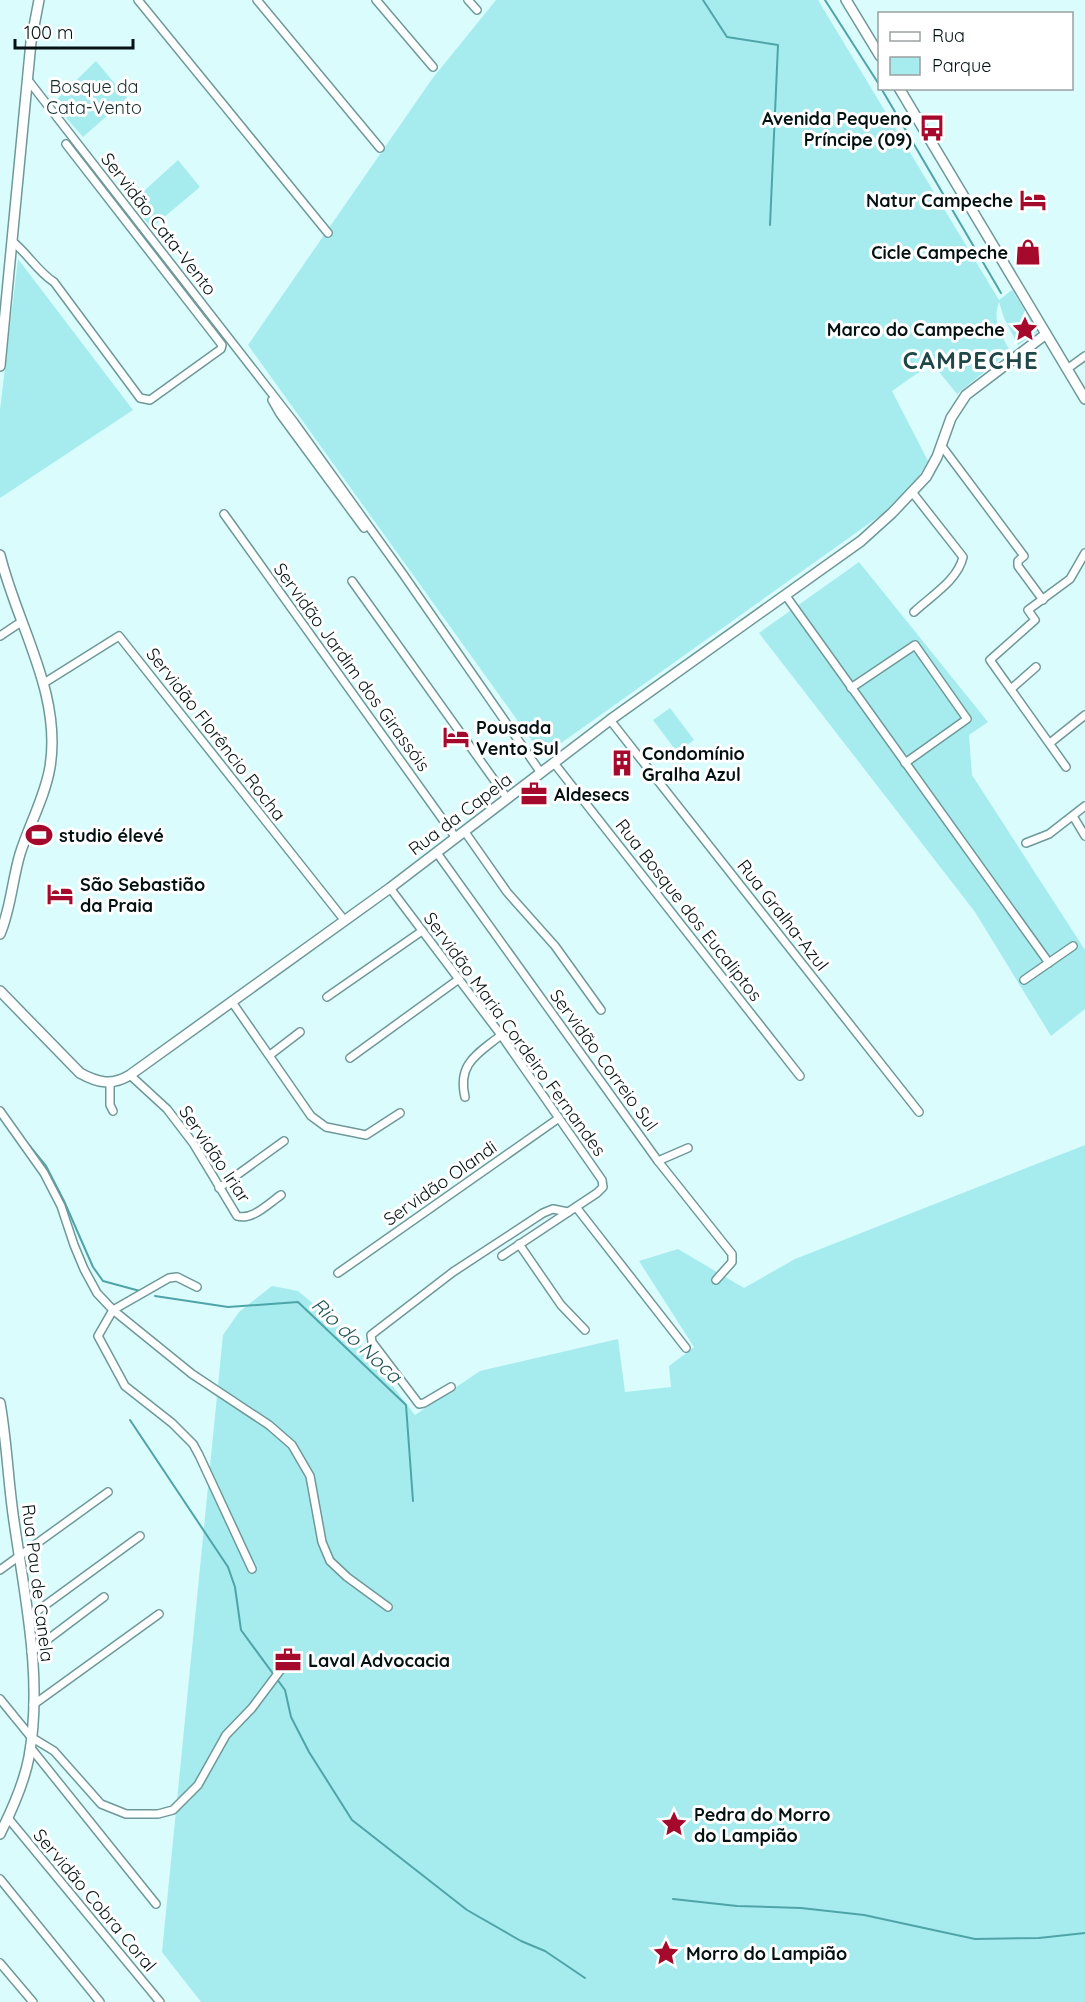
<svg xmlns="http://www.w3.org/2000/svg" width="1085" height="2002" viewBox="0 0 1085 2002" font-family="Quicksand,sans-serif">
<rect width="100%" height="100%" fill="#dafcfd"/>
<g fill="#a6ecef">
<path d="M496 0H818L999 300 1012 290 1038 331 1018 345 1004 318 999 302C992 321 1001 334 1010 351L957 394 932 363 892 391 928 461 913 486 888 510 543 756 248 345 432 79Z"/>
<path d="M96 61 127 98 83 137 53 103Z"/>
<path d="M178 160 200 187 151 228 132 202Z"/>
<path d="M18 259 133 410 0 498V410Z"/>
<path d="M859 562 988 722 969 735 972 775 1085 950V1009L1051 1036 975 912 759 633Z"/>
<path d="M670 708 694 740 677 752 653 720Z"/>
<path d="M1085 1145V2002H201L162 1952 223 1335 239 1312 272 1286 298 1291 356 1339 415 1415 480 1371 618 1339 625 1392 671 1387 669 1366 694 1347 639 1261 678 1249 744 1288 795 1259Z"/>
</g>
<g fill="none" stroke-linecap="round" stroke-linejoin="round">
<g stroke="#4fa4a8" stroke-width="2">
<path d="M703 0 727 37 778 45 770 225"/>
<path d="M825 0 880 86"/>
<path d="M881 88 1001 293"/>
<path d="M24 1139 46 1166 64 1201 93 1267 103 1281 140 1291"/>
<path d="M155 1296 228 1307 298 1302 406 1405 413 1501"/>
<path d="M130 1420 228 1567 235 1587 241 1630 285 1690 291 1717 309 1752 352 1820 467 1910 521 1941 545 1951 585 1978"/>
<path d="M673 1899 737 1906 801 1908 864 1915 975 1939 1039 1938 1085 1933"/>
</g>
<g stroke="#6f9899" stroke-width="10">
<g id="street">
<path d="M138 0 328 233"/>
<path d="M257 0 380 148"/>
<path d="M376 0 433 67"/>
<path d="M468 0 477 10"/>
<path d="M28 80 294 422 403 574 541 773"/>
<path d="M13 242C28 254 38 272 54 282L140 398 150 400 221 349 222 345 66 144"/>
<path d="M1067 369 1085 356"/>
<path d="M272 400 280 414 364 528"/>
<path d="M941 445 1024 556 1018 561V566L1043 600"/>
<path d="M912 492 963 557C958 580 931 596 914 612"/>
<path d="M224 514 456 838"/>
<path d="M352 581 507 798"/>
<path d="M786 596 1049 963"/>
<path d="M0 636 21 622"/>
<path d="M44 683 119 636 345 921"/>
<path d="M851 688 915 645 967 719 905 763"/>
<path d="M1011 689 1036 667"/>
<path d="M610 720 919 1112"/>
<path d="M1050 743 1085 715"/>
<path d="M554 763 800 1076"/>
<path d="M1066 767 990 660 1035 620 1028 610 1070 579 1085 553"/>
<path d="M1073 816 1085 836"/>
<path d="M465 832 507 892 555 946 601 1010"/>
<path d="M1026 843 1049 834 1085 806"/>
<path d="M437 853 658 1161 732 1254V1262L716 1280"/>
<path d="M390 888 501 1035 602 1180 603 1187 597 1193 502 1256"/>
<path d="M1024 980 1073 946"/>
<path d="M327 997 422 931"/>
<path d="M232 1002 311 1116 326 1127 366 1135 400 1113"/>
<path d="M270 1055 300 1032"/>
<path d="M350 1058 459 979"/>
<path d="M130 1075 167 1109 193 1143 237 1216C252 1221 269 1203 281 1195"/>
<path d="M110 1083V1105L113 1111"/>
<path d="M465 1097C457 1063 478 1054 501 1035"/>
<path d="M0 1111 44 1173 61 1206 74 1245 84 1269 97 1293 113 1310 192 1374 269 1425 292 1445 310 1476 322 1542 330 1561 347 1577 388 1607"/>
<path d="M658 1161 688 1148"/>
<path d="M219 1188 284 1141"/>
<path d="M576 1207 686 1348"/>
<path d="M519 1244 561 1305 585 1330"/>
<path d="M338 1273 559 1118"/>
<path d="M197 1287 177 1277 169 1278 113 1310 98 1336 125 1386 172 1423 193 1444 199 1455 252 1569"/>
<path d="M451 1387 424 1403 419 1404 372 1342 371 1335 453 1272 543 1213 553 1209 568 1212"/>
<path d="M0 1570 108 1492"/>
<path d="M29 1617 140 1536"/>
<path d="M31 1652 104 1597"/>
<path d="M0 1699 31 1737 54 1751 101 1804 126 1814H158L173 1810 198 1785 226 1735 252 1708 282 1668"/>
<path d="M33 1705 159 1614"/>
<path d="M30 1747 156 1904"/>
<path d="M8 1818 160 2002"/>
<path d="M0 1879 100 2002"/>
<path d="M0 1963 33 2002"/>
</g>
</g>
<g stroke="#6f9899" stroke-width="12">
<g id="secondary">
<path d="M846 0 880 56"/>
<path d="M899 88 1085 399"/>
<path d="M0 366 31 42 39 0"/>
<path d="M0 555C17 625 62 693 50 767 45 797 29 825 20 854 12 881 11 908 0 934"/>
<path d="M0 991 80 1073C98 1083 112 1086 130 1075L390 888 610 720 861 541 892 513 926 477 937 457 951 418 966 395 1046 334"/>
<path d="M0 1403C7 1442 8 1482 14 1521 25 1599 43 1678 29 1757 24 1784 12 1810 0 1834"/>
</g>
</g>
<use href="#street" stroke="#fff" stroke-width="7"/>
<use href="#secondary" stroke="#fff" stroke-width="9"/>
</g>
<defs>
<g id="bus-bare" transform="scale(2.07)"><path d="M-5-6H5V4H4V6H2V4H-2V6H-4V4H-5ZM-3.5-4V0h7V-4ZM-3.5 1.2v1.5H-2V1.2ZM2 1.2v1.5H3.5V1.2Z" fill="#a5092c" stroke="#fff" stroke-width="2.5" paint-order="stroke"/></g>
<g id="hotel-bare" transform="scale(2.07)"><path d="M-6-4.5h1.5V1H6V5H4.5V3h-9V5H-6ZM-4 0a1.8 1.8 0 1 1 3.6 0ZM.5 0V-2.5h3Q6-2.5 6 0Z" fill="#a5092c" stroke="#fff" stroke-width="2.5" paint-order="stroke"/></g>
<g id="shop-bare" transform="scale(2.07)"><path d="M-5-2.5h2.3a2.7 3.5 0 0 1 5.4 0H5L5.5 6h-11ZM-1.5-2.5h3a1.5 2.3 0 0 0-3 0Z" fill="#a5092c" stroke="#fff" stroke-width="2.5" paint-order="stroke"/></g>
<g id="sight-bare" transform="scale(2.07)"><path d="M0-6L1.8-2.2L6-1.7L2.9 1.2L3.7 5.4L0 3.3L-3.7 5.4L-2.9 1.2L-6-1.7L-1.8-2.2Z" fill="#a5092c" stroke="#fff" stroke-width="2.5" paint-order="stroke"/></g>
<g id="building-bare" transform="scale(2.07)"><path d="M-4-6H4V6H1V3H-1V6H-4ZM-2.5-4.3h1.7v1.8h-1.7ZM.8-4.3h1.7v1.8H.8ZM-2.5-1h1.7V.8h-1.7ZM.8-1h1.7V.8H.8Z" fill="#a5092c" stroke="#fff" stroke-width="2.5" paint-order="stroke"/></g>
<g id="office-bare" transform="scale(2.07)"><path d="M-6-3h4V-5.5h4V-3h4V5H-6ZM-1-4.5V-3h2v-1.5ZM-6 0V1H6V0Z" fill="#a5092c" stroke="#fff" stroke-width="2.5" paint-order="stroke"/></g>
<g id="stadium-bare" transform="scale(2.07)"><path d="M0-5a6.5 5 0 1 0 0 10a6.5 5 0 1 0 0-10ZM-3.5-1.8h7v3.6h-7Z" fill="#a5092c" stroke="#fff" stroke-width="2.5" paint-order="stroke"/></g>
</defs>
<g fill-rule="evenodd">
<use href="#bus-bare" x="932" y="128"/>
<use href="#hotel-bare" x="1033" y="200"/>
<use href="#shop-bare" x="1028" y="252"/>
<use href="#sight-bare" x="1025" y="329"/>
<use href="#hotel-bare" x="456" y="737"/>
<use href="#building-bare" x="622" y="763"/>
<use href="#office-bare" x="534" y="794"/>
<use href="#stadium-bare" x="39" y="835"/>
<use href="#hotel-bare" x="60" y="894"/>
<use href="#office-bare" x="288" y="1660"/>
<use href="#sight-bare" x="674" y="1824"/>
<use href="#sight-bare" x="666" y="1953"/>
</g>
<g text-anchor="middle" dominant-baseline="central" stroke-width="6" stroke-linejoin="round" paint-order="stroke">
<g font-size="18" fill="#182d2e" stroke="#fff">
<text x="94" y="86">Bosque da<tspan x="94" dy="21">Cata-Vento</tspan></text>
</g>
<g font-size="18" font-weight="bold" fill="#031112" stroke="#fff" text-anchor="start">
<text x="912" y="118" text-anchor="end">Avenida Pequeno<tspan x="912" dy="21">Príncipe (09)</tspan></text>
<text x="1013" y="200" text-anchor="end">Natur Campeche</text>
<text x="1008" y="252" text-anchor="end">Cicle Campeche</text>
<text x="1005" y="329" text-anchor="end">Marco do Campeche</text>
<text x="476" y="727">Pousada<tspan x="476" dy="21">Vento Sul</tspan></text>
<text x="642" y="753">Condomínio<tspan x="642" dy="21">Gralha Azul</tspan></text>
<text x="554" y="794">Aldesecs</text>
<text x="59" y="835">studio élevé</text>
<text x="80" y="884">São Sebastião<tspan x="80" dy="21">da Praia</tspan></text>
<text x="308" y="1660">Laval Advocacia</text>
<text x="694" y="1814">Pedra do Morro<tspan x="694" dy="21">do Lampião</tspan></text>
<text x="686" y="1953">Morro do Lampião</text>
</g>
<g font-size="18" fill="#031112" stroke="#fff">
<text transform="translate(159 224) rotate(52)">Servidão Cata-Vento</text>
<text transform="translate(352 667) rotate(54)">Servidão Jardim dos Girassóis</text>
<text transform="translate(216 734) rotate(52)">Servidão Florêncio Rocha</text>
<text transform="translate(460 814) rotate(-37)">Rua da Capela</text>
<text transform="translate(689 910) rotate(52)">Rua Bosque dos Eucaliptos</text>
<text transform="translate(783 915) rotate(52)">Rua Gralha-Azul</text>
<text transform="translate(515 1034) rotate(54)">Servidão Maria Cordeiro Fernandes</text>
<text transform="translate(604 1060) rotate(54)">Servidão Correio Sul</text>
<text transform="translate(215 1154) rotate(56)">Servidão Iriar</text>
<text transform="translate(440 1183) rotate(-35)">Servidão Olandi</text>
<text transform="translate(38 1583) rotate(83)">Rua Pau de Canela</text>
<text transform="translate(95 1900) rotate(50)">Servidão Cobra Coral</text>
</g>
<g font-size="20" font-style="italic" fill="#215456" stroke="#fff">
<text transform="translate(357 1340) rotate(43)">Rio do Noca</text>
</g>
<g font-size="24" font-weight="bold" letter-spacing="1.5" fill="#1f4748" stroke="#fff">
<text x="971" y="360">CAMPECHE</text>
</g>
</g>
<rect x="878" y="12" width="195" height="78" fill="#ffffff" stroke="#9aa0a0" stroke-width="1.5"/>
<rect x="890" y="32" width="30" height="9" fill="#ffffff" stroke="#9aa0a0" stroke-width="1.5"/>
<text x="932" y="42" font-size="18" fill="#031112">Rua</text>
<rect x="890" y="57" width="30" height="18" fill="#a6ecef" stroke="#9aa0a0" stroke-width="1.5"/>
<text x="932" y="72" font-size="18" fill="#031112">Parque</text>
<path d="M15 39v9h118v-9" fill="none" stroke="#031112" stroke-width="3"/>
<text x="24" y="39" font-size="18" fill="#031112" stroke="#ffffff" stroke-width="4.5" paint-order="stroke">100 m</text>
</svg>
